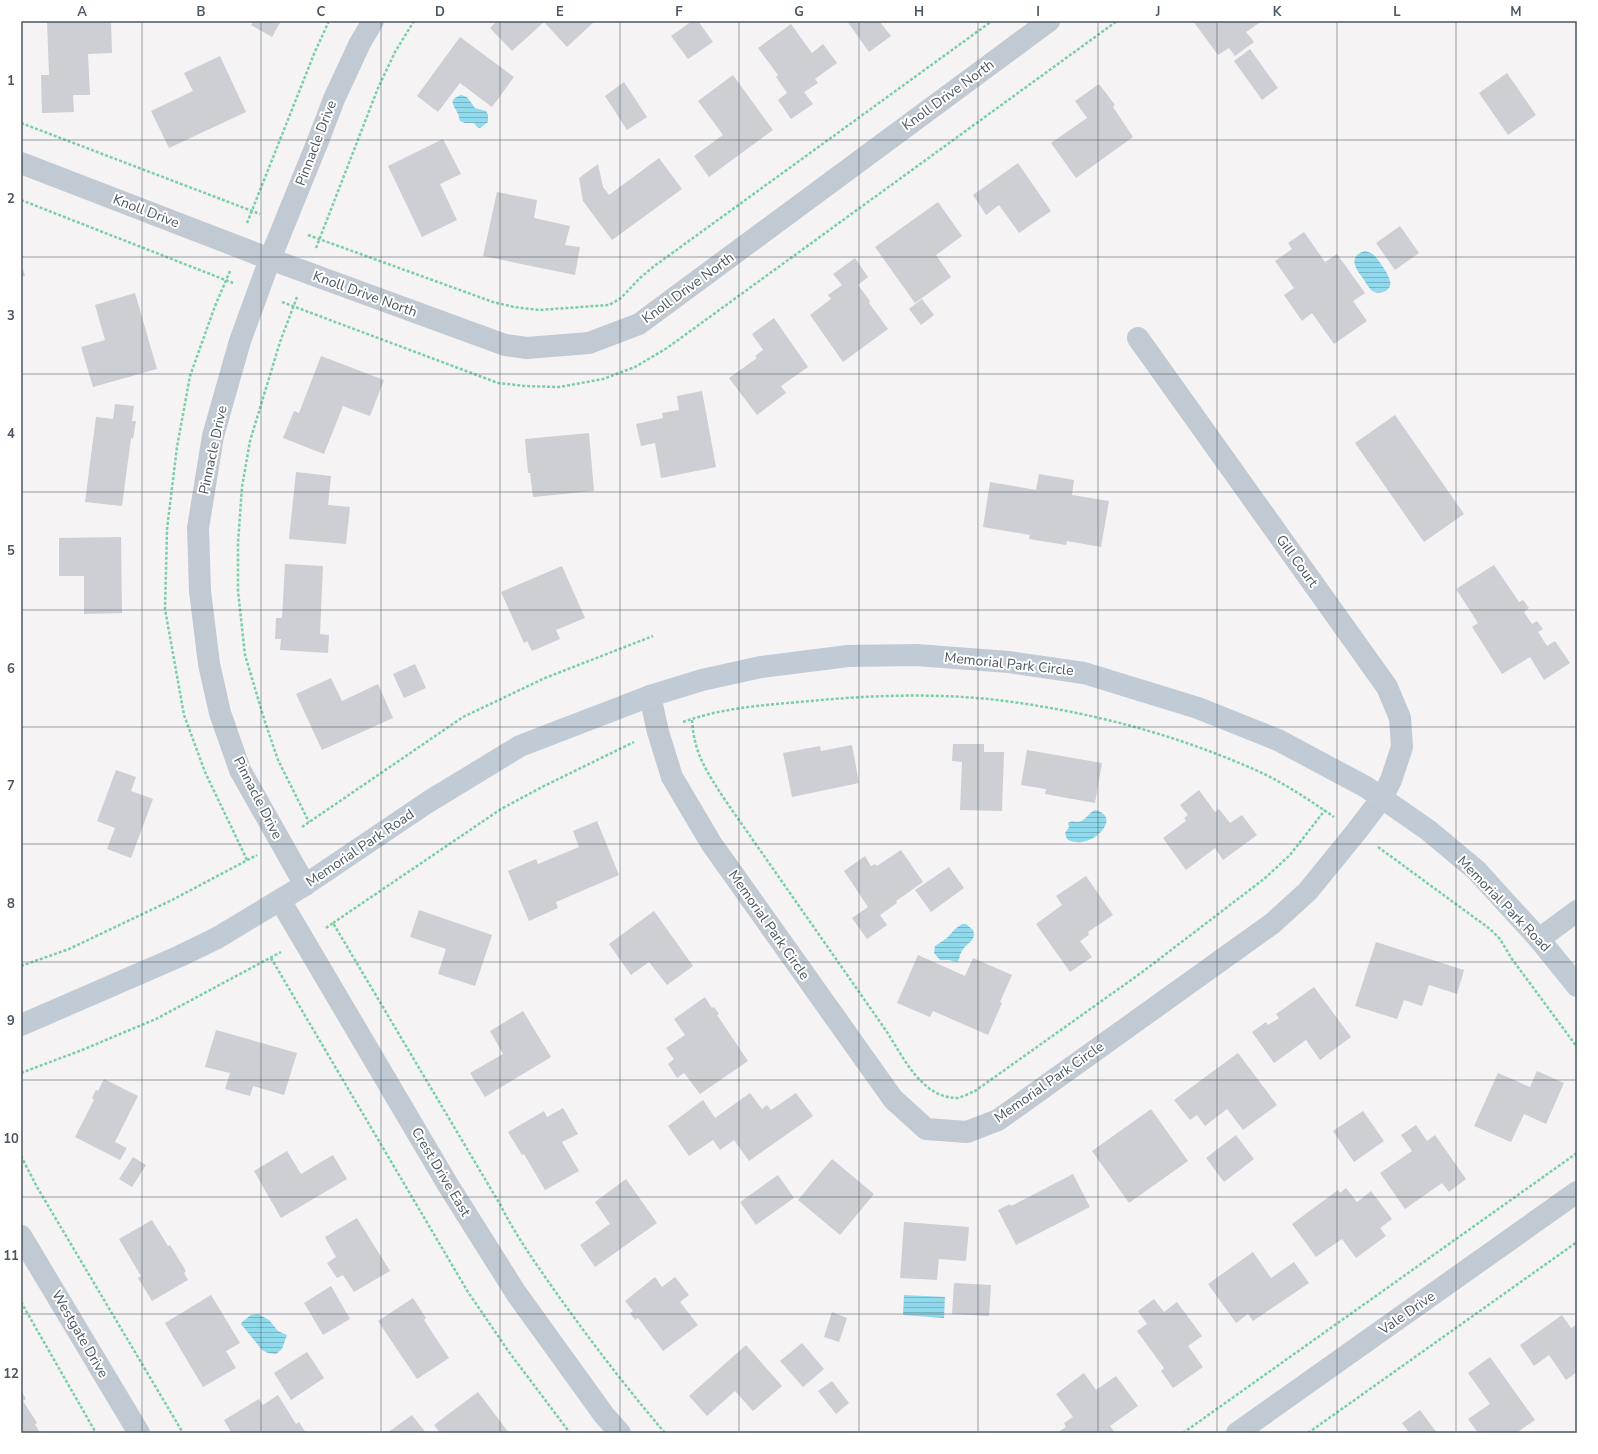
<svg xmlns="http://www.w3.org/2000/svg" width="1598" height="1454" viewBox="0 0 1598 1454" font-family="'Nunito Sans',sans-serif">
<defs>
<pattern id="water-rules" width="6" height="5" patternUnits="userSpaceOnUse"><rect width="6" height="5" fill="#90daee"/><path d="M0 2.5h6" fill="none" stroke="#78b4c4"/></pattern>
</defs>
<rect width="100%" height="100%" fill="#f5f3f3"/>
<g fill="url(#water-rules)">
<path d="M461 95 467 97 475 108 486 111 488 115V122L480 128 477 127 474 123H465L460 121C459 118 459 116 458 114 454 105 447 100 461 95Z"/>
<path d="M1365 251C1367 252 1369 252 1371 253 1375 255 1378 260 1381 264 1386 272 1398 287 1383 292 1379 293 1375 293 1371 290 1368 287 1365 281 1362 277 1355 268 1348 256 1365 251Z"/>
<path d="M1095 810C1125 817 1089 853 1067 839L1065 833 1069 827 1068 823 1072 821C1085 825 1086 814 1095 810Z"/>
<path d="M962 924H966L973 930C977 941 967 942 962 951 959 955 960 959 957 962L949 960H940L934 953 935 946 947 938 955 929Z"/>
<path d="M904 1295 945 1297 944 1318 903 1315Z"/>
<path d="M258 1314 269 1320 278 1331 287 1335 282 1349 276 1354 268 1353 262 1350 241 1324 242 1322 251 1315Z"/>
</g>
<g fill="#cdcfd5">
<path d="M47 21H111L112 53 88 54 90 95H73L74 112 42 113 41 75H49Z"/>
<path d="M254 21H281L272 37 251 25Z"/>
<path d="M497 21H595L567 47 544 22 512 51 490 28Z"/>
<path d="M692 21H698L713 42 688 59 671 36Z"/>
<path d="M847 21H879L891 36 869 52Z"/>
<path d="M1193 21H1262L1246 32 1254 42 1235 56 1229 48 1218 55Z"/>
<path d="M791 24 812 53 823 44 837 63 815 79 818 83 804 92 813 104 791 119 778 100 787 93 776 77 778 75 758 48Z"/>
<path d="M460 37 514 77 492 107 460 83 438 112 417 96Z"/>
<path d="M1250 49 1278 88 1262 100 1234 61Z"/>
<path d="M220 56 246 112 169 148 151 111 193 91 184 73Z"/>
<path d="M1507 73 1536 115 1508 135 1479 93Z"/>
<path d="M733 75 773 130 709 177 694 156 723 135 698 101Z"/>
<path d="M624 82 647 117 627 130 605 96Z"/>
<path d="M1099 84 1115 105 1113 107 1133 137 1076 178 1051 143 1087 118 1075 101Z"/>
<path d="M443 139 461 174 440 184 457 220 422 237 388 166Z"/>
<path d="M659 158 682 189 612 240 583 201 579 178 598 164 603 187 609 195Z"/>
<path d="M1018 163 1051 211 1019 233 999 205 986 215 973 195Z"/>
<path d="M497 192 537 200 534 218 570 226 565 245 580 247 575 275 483 256Z"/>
<path d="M938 202 962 236 936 255 951 277 915 303 875 247Z"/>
<path d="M1400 226 1419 253 1395 270 1376 243Z"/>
<path d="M1304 232 1325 262 1337 254 1365 293 1353 301 1367 321 1334 344 1312 313 1302 321 1284 295 1294 288 1275 261 1292 249 1288 243Z"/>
<path d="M855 258 868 277 858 285 870 301 869 303 888 329 843 362 810 315 831 299 828 295 842 285 833 274Z"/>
<path d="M21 263 25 276 21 277Z"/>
<path d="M135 293 157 369 93 387 81 347 105 340 95 305Z"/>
<path d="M922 299 934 315 921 325 909 309Z"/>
<path d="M774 318 808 367 781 386 786 393 757 415 729 378 757 358 755 356 763 350 752 334Z"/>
<path d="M321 356 384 380 370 416 343 406 324 454 283 438 294 411 299 413Z"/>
<path d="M702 391 716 467 661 478 655 443 641 446 636 424 663 418 662 413 679 410 677 396Z"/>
<path d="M115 404 134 406 132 421H136L133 439 131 438 122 506 85 502 96 417 113 419Z"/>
<path d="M1395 415 1464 514 1424 542 1355 443Z"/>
<path d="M589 433 594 491 533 497 530 473H528L525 439Z"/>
<path d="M296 472 331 476 328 505 350 507 346 544 289 539Z"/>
<path d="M1039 474 1074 480 1072 495 1109 501 1101 547 1067 541 1066 545 1029 539 1030 535 983 527 990 482 1036 490Z"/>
<path d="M121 537 122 613 84 614V576H59V538Z"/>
<path d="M285 564 323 566 320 634 329 635 328 653 280 650 281 639H275L276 618H282Z"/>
<path d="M1494 565 1519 602 1523 600 1529 608 1524 612 1532 624 1537 621 1543 629 1538 632 1547 646 1555 641 1570 663 1544 680 1530 657 1502 674 1472 627 1478 623 1456 589Z"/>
<path d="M562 566 585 618 556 630 560 639 532 651 527 641 524 643 501 592Z"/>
<path d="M415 664 426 688 404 698 393 674Z"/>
<path d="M331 678 342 701 378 684 393 718 322 750 296 694Z"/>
<path d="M953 744H984V752H1004L1002 811 960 810 962 762 952 761Z"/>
<path d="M852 745 859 783 792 797 783 753 820 746 821 751Z"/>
<path d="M1027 750 1102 763 1095 803 1045 794 1046 789 1021 785Z"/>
<path d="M116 770 136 777 131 791 153 799 131 858 107 849 115 828 97 821Z"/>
<path d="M1199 790 1215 812 1219 809 1230 823 1242 815 1257 835 1223 860 1215 848 1186 870 1163 838 1186 821 1184 818 1188 815 1180 805Z"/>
<path d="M597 821 619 875 556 902 558 908 529 921 508 871 536 859 538 864 579 847 573 831Z"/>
<path d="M901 850 923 882 896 901 897 903 880 915 887 925 867 939 852 918 868 907 844 871 865 856 871 866 875 864 877 866Z"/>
<path d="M949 867 964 888 931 912 915 890Z"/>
<path d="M1086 876 1113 915 1088 932 1089 935 1080 941 1092 957 1070 972 1036 924 1062 905 1056 896Z"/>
<path d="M419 910 492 935 475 986 438 974 446 949 410 937Z"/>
<path d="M654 911 693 966 667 985 649 962 631 975 609 944Z"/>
<path d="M1376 942 1464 970 1457 994 1429 985 1422 1006 1404 1000 1397 1019 1355 1006Z"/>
<path d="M918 955 965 976 973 958 1012 975 1000 1002 1002 1003 988 1035 933 1011 930 1017 897 1003Z"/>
<path d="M1314 987 1351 1037 1320 1060 1306 1040 1274 1063 1252 1032 1266 1022 1268 1025 1279 1018 1276 1014Z"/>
<path d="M705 997 712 1008 714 1007 719 1014 717 1015 748 1061 700 1094 684 1073 677 1078 668 1064 674 1059 666 1048 685 1035 674 1019Z"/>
<path d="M523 1011 551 1057 485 1097 470 1073 503 1054 490 1031Z"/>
<path d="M216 1030 297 1053 284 1095 253 1086 250 1096 225 1089 230 1073 205 1067Z"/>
<path d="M1238 1053 1277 1105 1243 1130 1227 1109 1205 1126 1197 1115 1190 1120 1174 1100Z"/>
<path d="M1537 1071 1564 1083 1546 1124 1524 1114 1511 1142 1474 1126 1498 1073 1530 1087Z"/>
<path d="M104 1079 138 1096 115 1142 127 1148 120 1160 75 1137 94 1100 92 1098 96 1090 98 1091Z"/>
<path d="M750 1093 762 1109 767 1105 771 1110 796 1093 813 1116 749 1161 734 1140 720 1150 713 1140 689 1156 668 1126 703 1100 715 1118Z"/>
<path d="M563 1108 578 1134 562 1142 579 1171 545 1190 524 1154 522 1155 508 1132 544 1111 547 1117Z"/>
<path d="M1151 1109 1188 1161 1129 1203 1092 1151Z"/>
<path d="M1363 1111 1384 1141 1354 1162 1333 1131Z"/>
<path d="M1416 1125 1427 1141 1435 1135 1466 1179 1449 1192 1442 1183 1405 1209 1380 1173 1412 1151 1401 1135Z"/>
<path d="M1236 1135 1254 1159 1224 1182 1206 1158Z"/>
<path d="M287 1151 301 1174 333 1155 347 1179 281 1218 254 1171Z"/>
<path d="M133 1157 146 1165 132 1187 119 1179Z"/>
<path d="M832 1159 874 1194 840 1235 798 1200Z"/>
<path d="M1073 1174 1090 1207 1016 1245 998 1210 1010 1204 1011 1206Z"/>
<path d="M778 1175 794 1198 756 1225 740 1202Z"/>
<path d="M626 1179 657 1223 595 1267 580 1245 610 1224 595 1202Z"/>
<path d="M1346 1188 1357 1202 1371 1191 1392 1219 1380 1228 1386 1236 1356 1258 1342 1239 1316 1257 1292 1224 1338 1190 1340 1193Z"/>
<path d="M357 1218 390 1271 354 1292 343 1275 337 1278 327 1263 336 1257 325 1237Z"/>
<path d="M152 1220 168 1246 170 1245 186 1271 184 1273 188 1280 152 1301 138 1278 141 1276 119 1239Z"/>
<path d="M904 1222 969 1227 966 1261 939 1259 937 1280 900 1278Z"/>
<path d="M1253 1252 1271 1278 1294 1262 1309 1283 1253 1321 1248 1314 1236 1323 1208 1284Z"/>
<path d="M655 1277 662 1287 675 1277 689 1295 680 1302 698 1325 663 1351 638 1318 635 1320 630 1313 633 1311 625 1301Z"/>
<path d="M954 1283 991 1285 989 1316 952 1314Z"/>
<path d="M331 1286 350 1319 323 1335 304 1303Z"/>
<path d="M211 1295 240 1343 226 1351 236 1368 203 1387 165 1323Z"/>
<path d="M413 1298 426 1318 424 1320 449 1358 417 1379 378 1321Z"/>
<path d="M1154 1299 1164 1312 1177 1302 1202 1336 1188 1346 1203 1367 1173 1388 1161 1371 1164 1368 1137 1331 1147 1324 1138 1311Z"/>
<path d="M832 1312 847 1318 839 1342 824 1337Z"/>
<path d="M1562 1315 1571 1328 1577 1324V1372L1566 1380 1549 1355 1534 1366 1520 1345Z"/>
<path d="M802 1343 824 1369 803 1387 780 1361Z"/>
<path d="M746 1345 782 1386 753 1411 735 1391 707 1416 689 1396Z"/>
<path d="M307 1352 324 1378 291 1400 274 1373Z"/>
<path d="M1490 1357 1535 1420 1516 1433H1478L1468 1419 1490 1404 1468 1373Z"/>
<path d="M1084 1373 1096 1390 1116 1376 1138 1406 1110 1426 1115 1433H1057L1066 1427 1064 1423 1073 1417 1056 1394Z"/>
<path d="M832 1381 849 1403 836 1414 818 1391Z"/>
<path d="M22 1392 26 1399 23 1401 37 1423 35 1424 40 1433H21V1393Z"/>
<path d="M478 1392 509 1433H440L434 1425Z"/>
<path d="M278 1395 296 1424 299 1422 306 1433H228L231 1432 224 1420 259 1399 263 1405Z"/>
<path d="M1420 1410 1437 1433H1405L1408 1431 1402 1423Z"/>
<path d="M412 1415 426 1433H387Z"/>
</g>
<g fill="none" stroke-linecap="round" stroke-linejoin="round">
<g stroke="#7ad0a6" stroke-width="2.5" stroke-dasharray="3 2" stroke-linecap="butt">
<path d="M21 123 260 214"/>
<path d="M21 200 233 283"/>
<path d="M247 223 314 54 329 21"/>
<path d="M308 235 493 302 514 307 539 310 609 305 621 298 640 278 653 267 992 21"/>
<path d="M316 248 378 88 395 52 414 21"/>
<path d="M230 271 215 306 190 376 177 447 167 529 165 609 184 715 205 772 247 860"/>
<path d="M297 297 280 342 250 441 242 487 238 543V591L245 655 265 722 278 760 309 822"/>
<path d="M282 302 498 383 525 386 559 387 603 379 635 367 667 348 1117 21"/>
<path d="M692 720C694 754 707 772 725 800L887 1032C903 1057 922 1098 957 1098 963 1097 970 1093 975 1091L1141 973 1264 879 1290 855 1325 810"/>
<path d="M683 722C724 707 767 705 810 701 872 695 936 693 997 700 1088 711 1179 735 1262 773 1287 785 1311 801 1334 817"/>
<path d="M302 827 463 717 545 678 653 636"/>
<path d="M1378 847 1490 929 1500 939 1512 959 1577 1047"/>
<path d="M333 923 501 809 544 786 634 742"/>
<path d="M326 928 333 923 501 1206C515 1234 532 1258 550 1284 586 1335 624 1385 665 1433"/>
<path d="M271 958 468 1292 509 1352 570 1433"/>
<path d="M21 966 69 949 172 900 257 855"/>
<path d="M21 1073 82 1050 156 1019 281 952"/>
<path d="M21 1156 37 1187 183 1433"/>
<path d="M21 1302 96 1433"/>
<path d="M1183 1433 1577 1153"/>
<path d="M1308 1433 1577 1242"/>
</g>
<g stroke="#c1cad2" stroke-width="22">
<path d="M21 163 270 259 505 345 527 348 589 343 639 324 1049 21"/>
<path d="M650 696 658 732 672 777 711 843 893 1099 926 1129 967 1132 998 1120 1273 923 1308 891 1356 832 1382 798 1391 780 1402 747 1400 718 1387 687 1138 338"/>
<path d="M305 885 240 770 220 713 209 664 200 591 198 528 213 436 240 341 270 259 318 141 334 99 360 43 373 21"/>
<path d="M280 900 448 1185 516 1293 604 1415 620 1433"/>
<path d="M1539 939 1577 911"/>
<path d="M21 1236 139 1433"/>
<path d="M1237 1433 1577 1192"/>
</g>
<path stroke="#c1cbd6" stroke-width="22" d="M21 1025 180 956 217 938 305 885 428 802 520 746 650 696 702 680 761 667 848 656 916 655 1009 662 1084 673 1198 708 1278 740 1366 787 1428 830 1476 870 1539 939 1577 986"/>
</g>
<path fill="none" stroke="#4a5661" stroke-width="1" stroke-opacity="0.55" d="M142 21V1433M261 21V1433M381 21V1433M500 21V1433M620 21V1433M739 21V1433M859 21V1433M978 21V1433M1098 21V1433M1217 21V1433M1337 21V1433M1456 21V1433M21 140H1577M21 257H1577M21 374H1577M21 492H1577M21 610H1577M21 727H1577M21 844H1577M21 962H1577M21 1080H1577M21 1197H1577M21 1314H1577"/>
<g text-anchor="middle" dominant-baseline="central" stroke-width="4" stroke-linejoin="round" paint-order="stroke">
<g font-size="14" fill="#4a5661" stroke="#fff">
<text transform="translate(948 95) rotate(-36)">Knoll Drive North</text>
<text transform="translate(316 143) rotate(-69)">Pinnacle Drive</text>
<text transform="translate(146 211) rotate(21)">Knoll Drive</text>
<text transform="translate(688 288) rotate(-36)">Knoll Drive North</text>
<text transform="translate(365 294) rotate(20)">Knoll Drive North</text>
<text transform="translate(213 450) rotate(-78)">Pinnacle Drive</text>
<text transform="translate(1297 561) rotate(54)">Gill Court</text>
<text transform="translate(1009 664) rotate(6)">Memorial Park Circle</text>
<text transform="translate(258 798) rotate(63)">Pinnacle Drive</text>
<text transform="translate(360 848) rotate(-34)">Memorial Park Road</text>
<text transform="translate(1504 904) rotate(46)">Memorial Park Road</text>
<text transform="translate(769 925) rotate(55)">Memorial Park Circle</text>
<text transform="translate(1049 1082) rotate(-35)">Memorial Park Circle</text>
<text transform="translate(441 1172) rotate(59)">Crest Drive East</text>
<text transform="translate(1407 1313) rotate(-35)">Vale Drive</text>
<text transform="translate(80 1334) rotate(60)">Westgate Drive</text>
</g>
</g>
<rect width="1598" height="1454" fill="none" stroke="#ffffff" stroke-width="44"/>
<rect x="22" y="22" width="1554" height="1410" fill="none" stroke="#4a5661" stroke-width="1.5"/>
<g font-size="13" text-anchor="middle" font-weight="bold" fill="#4a5661">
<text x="82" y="16">A</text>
<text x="201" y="16">B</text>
<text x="321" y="16">C</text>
<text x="440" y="16">D</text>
<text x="560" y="16">E</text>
<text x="679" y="16">F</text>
<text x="799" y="16">G</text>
<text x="919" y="16">H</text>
<text x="1038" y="16">I</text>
<text x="1158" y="16">J</text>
<text x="1277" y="16">K</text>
<text x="1397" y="16">L</text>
<text x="1516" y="16">M</text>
<text x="11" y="85">1</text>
<text x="11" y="203">2</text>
<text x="11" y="320">3</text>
<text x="11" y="438">4</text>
<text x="11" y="555">5</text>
<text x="11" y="673">6</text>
<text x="11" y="790">7</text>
<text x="11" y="908">8</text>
<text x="11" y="1025">9</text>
<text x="11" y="1143">10</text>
<text x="11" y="1260">11</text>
<text x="11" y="1378">12</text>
</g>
</svg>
